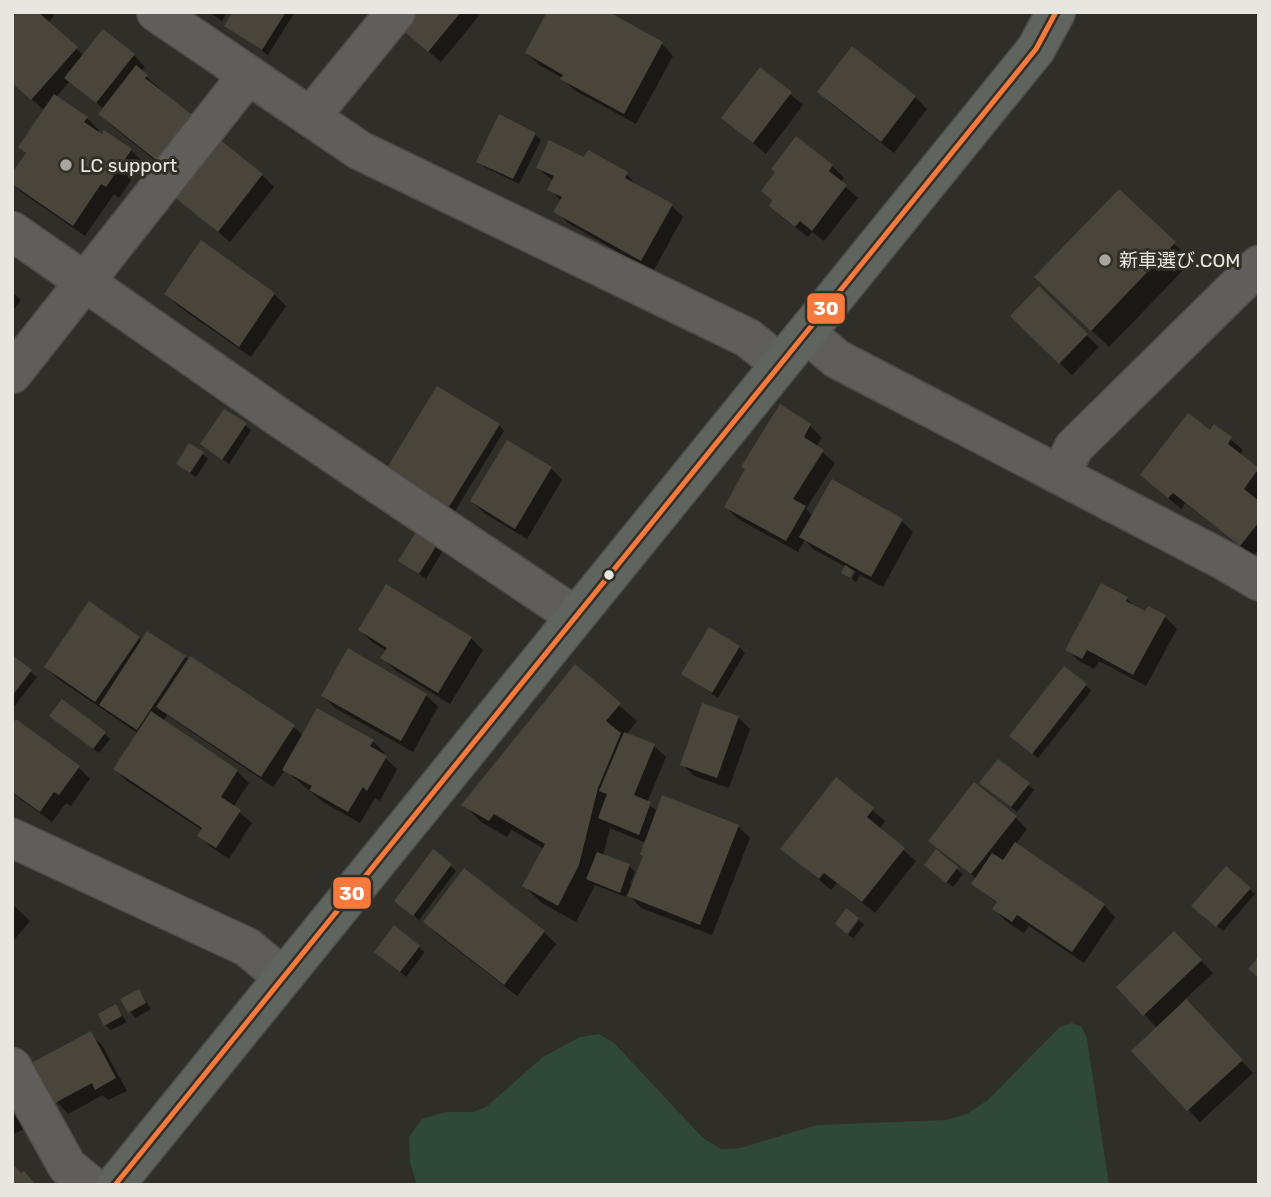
<svg xmlns="http://www.w3.org/2000/svg" width="1271" height="1197" viewBox="0 0 1271 1197" font-family="Rubik,'Noto Sans JP',sans-serif">
<rect width="100%" height="100%" fill="#2f2e29"/>
<path fill="#304838" d="M1072 1023 1082 1027 1087 1039 1109 1185H417L410 1163 409 1137 422 1119 446 1112H473L486 1107 543 1057 580 1037 599 1034 614 1043 703 1138 721 1149 740 1148 817 1125 946 1120 967 1114 988 1100 1060 1027Z"/>
<g fill="#0007" fill-rule="evenodd">
<path d="M12 12H50L54 16 48 23 84 56 134 55 145 67 141 72 159 88 172 174 112 126 100 114 104 109 70 81 56 97 87 118 99 130 97 133 131 150 143 162 119 198 114 194 85 236 21 192 12 183 27 154 20 147 45 111 12 82Z"/>
<path d="M209 12H227L222 21Z"/>
<path d="M235 12H295L268 55 226 25Z"/>
<path d="M412 12H482L441 62 412 38Z"/>
<path d="M662 44 673 56 636 124 574 90 562 78 539 65 527 53Z"/>
<path d="M760 69 803 105 766 154 723 118Z"/>
<path d="M819 92 915 97 927 109 894 153 831 104Z"/>
<path d="M535 134 541 140 519 184 484 167 479 161Z"/>
<path d="M796 139 832 166 844 178 841 183 858 198 824 241 812 232 808 237 783 218 771 206 774 202 763 191Z"/>
<path d="M584 160 626 174 638 186 671 205 683 217 653 272 568 223 556 211 561 201 550 189 553 181 538 168Z"/>
<path d="M262 175 274 187 230 242 176 196Z"/>
<path d="M1119 191 1192 261 1109 347 1054 295Z"/>
<path d="M201 243 274 294 286 306 251 357 178 306 166 294Z"/>
<path d="M1039 289 1099 347 1072 375 1012 316Z"/>
<path d="M12 292 21 300 12 312Z"/>
<path d="M781 407 810 426 822 438 816 447 835 463 806 509 813 516 901 520 913 532 883 587 860 575 856 582 852 579 856 571H852L849 578 843 572 846 567 813 549 805 540 798 552 738 519 726 507Z"/>
<path d="M245 425 251 430 229 464 202 444Z"/>
<path d="M499 425 504 431 455 511 390 466Z"/>
<path d="M1215 426 1243 450 1240 455 1259 470V497L1256 501 1259 503V549L1253 556 1185 503 1181 509 1142 475 1210 432Z"/>
<path d="M203 454 208 459 196 477 184 469Z"/>
<path d="M551 468 562 480 527 539 484 513 472 501Z"/>
<path d="M436 546 442 552 426 579 400 561Z"/>
<path d="M1102 585 1127 599 1137 609 1165 617 1177 629 1146 686 1099 661 1094 669 1079 661 1067 649Z"/>
<path d="M360 630 471 638 483 650 450 704 395 670 383 658 387 651 372 642Z"/>
<path d="M148 633 294 727 303 736 373 741 385 753 383 756 397 769 380 801 375 798 360 823 323 802 285 770 273 787 167 715 163 721 237 771 249 783 233 807 252 823 229 859 211 847 199 835 202 830 127 781 115 769 139 734 58 679 46 667 139 638 142 641Z"/>
<path d="M739 647 745 653 718 698 683 674Z"/>
<path d="M12 657 37 677 14 707 12 706Z"/>
<path d="M575 667 637 721 626 735 654 746 666 757 647 803 658 812 738 826 750 838 712 935 641 908 627 893 626 897 595 885 576 922 542 903 524 886 544 849 512 830 507 837 481 822 464 804ZM610 828 646 843 644 857 633 885 630 884 635 872 629 866 603 856Z"/>
<path d="M1086 685 1091 691 1038 758 1017 742Z"/>
<path d="M426 695 438 707 413 752 335 708 323 696Z"/>
<path d="M738 717 750 729 729 788 694 776 682 764Z"/>
<path d="M57 721 104 733 110 739 99 753Z"/>
<path d="M12 727 78 767 90 779 71 806 66 803 52 822 12 793Z"/>
<path d="M999 761 1034 790 1017 812 987 788Z"/>
<path d="M836 780 885 821 879 829 916 861 875 913 837 883 831 890 782 848Z"/>
<path d="M1015 817 1027 829 1015 845 1104 905 1115 917 1084 963 1029 926 1024 933 1006 921 994 909 998 904 973 884 977 879 931 841Z"/>
<path d="M434 852 456 871 419 920 402 906Z"/>
<path d="M936 852 963 874 953 887 931 870Z"/>
<path d="M1227 868 1255 894 1223 931 1199 911Z"/>
<path d="M464 871 544 932 556 944 517 996 437 934 425 922Z"/>
<path d="M12 904 30 921 12 942Z"/>
<path d="M859 920 864 925 853 938 848 935Z"/>
<path d="M1174 933 1213 973 1184 1000 1253 1073 1200 1122 1133 1051 1157 1028 1118 987Z"/>
<path d="M419 947 425 952 406 977 382 957Z"/>
<path d="M139 991 151 1009 135 1018 122 1000Z"/>
<path d="M115 1006 127 1022 111 1030 105 1025Z"/>
<path d="M90 1034 102 1045 127 1091 108 1100 103 1095 68 1114 57 1102Z"/>
<path d="M12 1111 24 1129 12 1135Z"/>
</g>
<g fill="#49453b">
<path d="M12 12H38L78 47 31 100 12 83Z"/>
<path d="M233 12H286L262 50 224 26Z"/>
<path d="M410 12H461L428 52 398 26Z"/>
<path d="M547 12H609L663 42 624 114 560 79 563 75 525 53Z"/>
<path d="M103 29 135 54 96 103 64 78Z"/>
<path d="M852 46 916 96 881 142 817 92Z"/>
<path d="M136 65 148 75 145 78 196 118 160 163 98 114Z"/>
<path d="M760 67 792 92 753 143 721 118Z"/>
<path d="M54 94 88 117 84 122 102 134 104 130 132 149 106 187 101 184 73 226 12 184V173L26 153 18 147Z"/>
<path d="M499 114 536 133 513 179 476 162Z"/>
<path d="M796 136 833 165 829 171 847 185 812 231 800 221 795 227 769 206 772 200 761 191 775 172 771 169Z"/>
<path d="M219 139 263 174 218 232 173 196Z"/>
<path d="M549 140 584 157 588 150 628 172 625 178 673 204 641 261 553 212 562 197 547 190 554 176 536 168Z"/>
<path d="M1119 189 1176 242 1091 331 1034 277Z"/>
<path d="M201 240 275 293 239 347 164 294Z"/>
<path d="M1039 286 1088 334 1059 364 1010 316Z"/>
<path d="M437 386 500 424 449 507 388 466Z"/>
<path d="M780 404 811 424 804 437 824 450 793 499 806 506 786 541 724 507 745 469 741 467Z"/>
<path d="M224 409 247 423 222 460 200 444Z"/>
<path d="M1188 413 1210 430 1214 424 1232 437 1228 444 1259 468 1244 489 1259 501V522L1240 546 1173 493 1168 498 1140 475Z"/>
<path d="M507 440 552 467 515 529 470 501Z"/>
<path d="M189 443 204 452 190 473 176 464Z"/>
<path d="M832 479 903 519 871 577 799 537Z"/>
<path d="M416 532 437 545 419 574 398 561Z"/>
<path d="M845 565 854 571 850 578 841 573Z"/>
<path d="M1101 583 1128 597 1126 601 1145 611 1148 606 1166 615 1133 675 1087 650 1082 659 1065 650Z"/>
<path d="M386 584 472 637 438 693 380 658 387 648 358 630Z"/>
<path d="M89 601 140 637 95 702 44 667Z"/>
<path d="M709 627 740 646 712 693 681 674Z"/>
<path d="M147 631 186 656 137 730 99 705Z"/>
<path d="M348 648 427 694 401 741 321 696Z"/>
<path d="M12 655 32 670 12 696Z"/>
<path d="M190 656 295 725 261 777 156 707Z"/>
<path d="M575 664 621 703 606 721 621 733 598 788 579 865 558 906 522 886 545 844 494 814 489 821 461 805Z"/>
<path d="M1064 666 1087 684 1032 754 1009 736Z"/>
<path d="M62 699 106 732 93 749 49 716Z"/>
<path d="M702 703 739 716 717 778 680 765Z"/>
<path d="M317 708 374 740 370 746 387 756 367 791 363 787 348 812 309 790 312 786 282 770Z"/>
<path d="M151 711 238 770 221 797 241 810 216 848 197 836 202 828 113 769Z"/>
<path d="M16 719 80 766 59 795 54 792 40 812 12 792V724Z"/>
<path d="M624 732 655 744 634 795 651 802 639 835 598 818 607 794 599 791Z"/>
<path d="M998 759 1030 783 1011 807 979 783Z"/>
<path d="M836 777 874 808 867 817 905 848 862 902 824 873 819 879 780 849Z"/>
<path d="M974 782 1017 816 971 874 928 841Z"/>
<path d="M662 795 739 825 700 925 627 896 643 856 640 854Z"/>
<path d="M1015 842 1105 904 1072 952 1017 915 1012 922 992 909 997 902 971 884 992 853 1003 860Z"/>
<path d="M433 849 452 864 413 916 394 901Z"/>
<path d="M936 849 958 867 946 883 924 865Z"/>
<path d="M597 852 630 864 620 893 586 879Z"/>
<path d="M1226 866 1251 888 1216 927 1191 906Z"/>
<path d="M464 868 545 931 504 985 423 922Z"/>
<path d="M846 908 859 918 847 934 835 924Z"/>
<path d="M394 925 420 946 400 972 374 952Z"/>
<path d="M1174 931 1202 960 1143 1016 1116 987Z"/>
<path d="M1259 956V978L1248 969Z"/>
<path d="M139 989 146 1003 128 1013 120 999Z"/>
<path d="M1186 999 1243 1060 1187 1111 1131 1051Z"/>
<path d="M116 1004 122 1016 104 1026 98 1014Z"/>
<path d="M91 1031 116 1078 95 1090 92 1083 55 1103 33 1062Z"/>
<path d="M12 1163 21 1173 24 1171 36 1185H12Z"/>
</g>
<g fill="none" stroke-linecap="round" stroke-linejoin="round">
<g stroke="#4d4c48" stroke-width="41">
<g id="minor">
<path d="M156 12 359 150 748 338 780 364"/>
<path d="M310 117 396 12"/>
<path d="M12 231 277 416 575 616"/>
<path d="M806 333 837 359 1225 561 1259 581"/>
<path d="M12 374 248 75"/>
<path d="M1060 475 1074 447 1259 265"/>
<path d="M12 838 247 947 283 977"/>
<path d="M12 1067 67 1166 90 1185"/>
</g>
</g>
<g stroke="#4d4c48" stroke-width="41">
<path id="major" d="M115 1185 1036 49 1056 12"/>
</g>
<use href="#minor" stroke="#5f5e5a" stroke-width="38"/>
<use href="#major" stroke="#5f645f" stroke-width="38"/>
<g stroke="#322f26" stroke-width="10">
<path id="bus-1" d="M115 1185 1036 49 1056 12"/>
</g>
<use href="#bus-1" stroke="#f6793e" stroke-width="5"/>
</g>
<g fill="#a7a6a0" stroke="#322f26" stroke-width="2.5">
<circle cx="66" cy="165" r="7"/>
<circle cx="1105" cy="260" r="7"/>
</g>
<circle fill="#e8e6e0" stroke="#322f26" stroke-width="2.5" cx="609" cy="575" r="6"/>
<g text-anchor="middle" dominant-baseline="central" stroke-width="6" stroke-linejoin="round" paint-order="stroke">
<g font-size="19" fill="#e8e6e0" stroke="#322f26" text-anchor="start">
<text x="80" y="165">LC support</text>
<text x="1119" y="260">新車選び.COM</text>
</g>
</g>
<g stroke="#322f26" stroke-width="2.5">
<rect x="806" y="292" width="40" height="33" rx="7" fill="#f6793e"/>
<rect x="332" y="876" width="40" height="34" rx="7" fill="#f6793e"/>
</g>
<g font-size="19" text-anchor="middle" font-weight="bold" fill="#fff">
<text x="826" y="315">30</text>
<text x="352" y="900">30</text>
</g>
<rect width="1271" height="1197" fill="none" stroke="#e8e6e0" stroke-width="28"/>
</svg>
